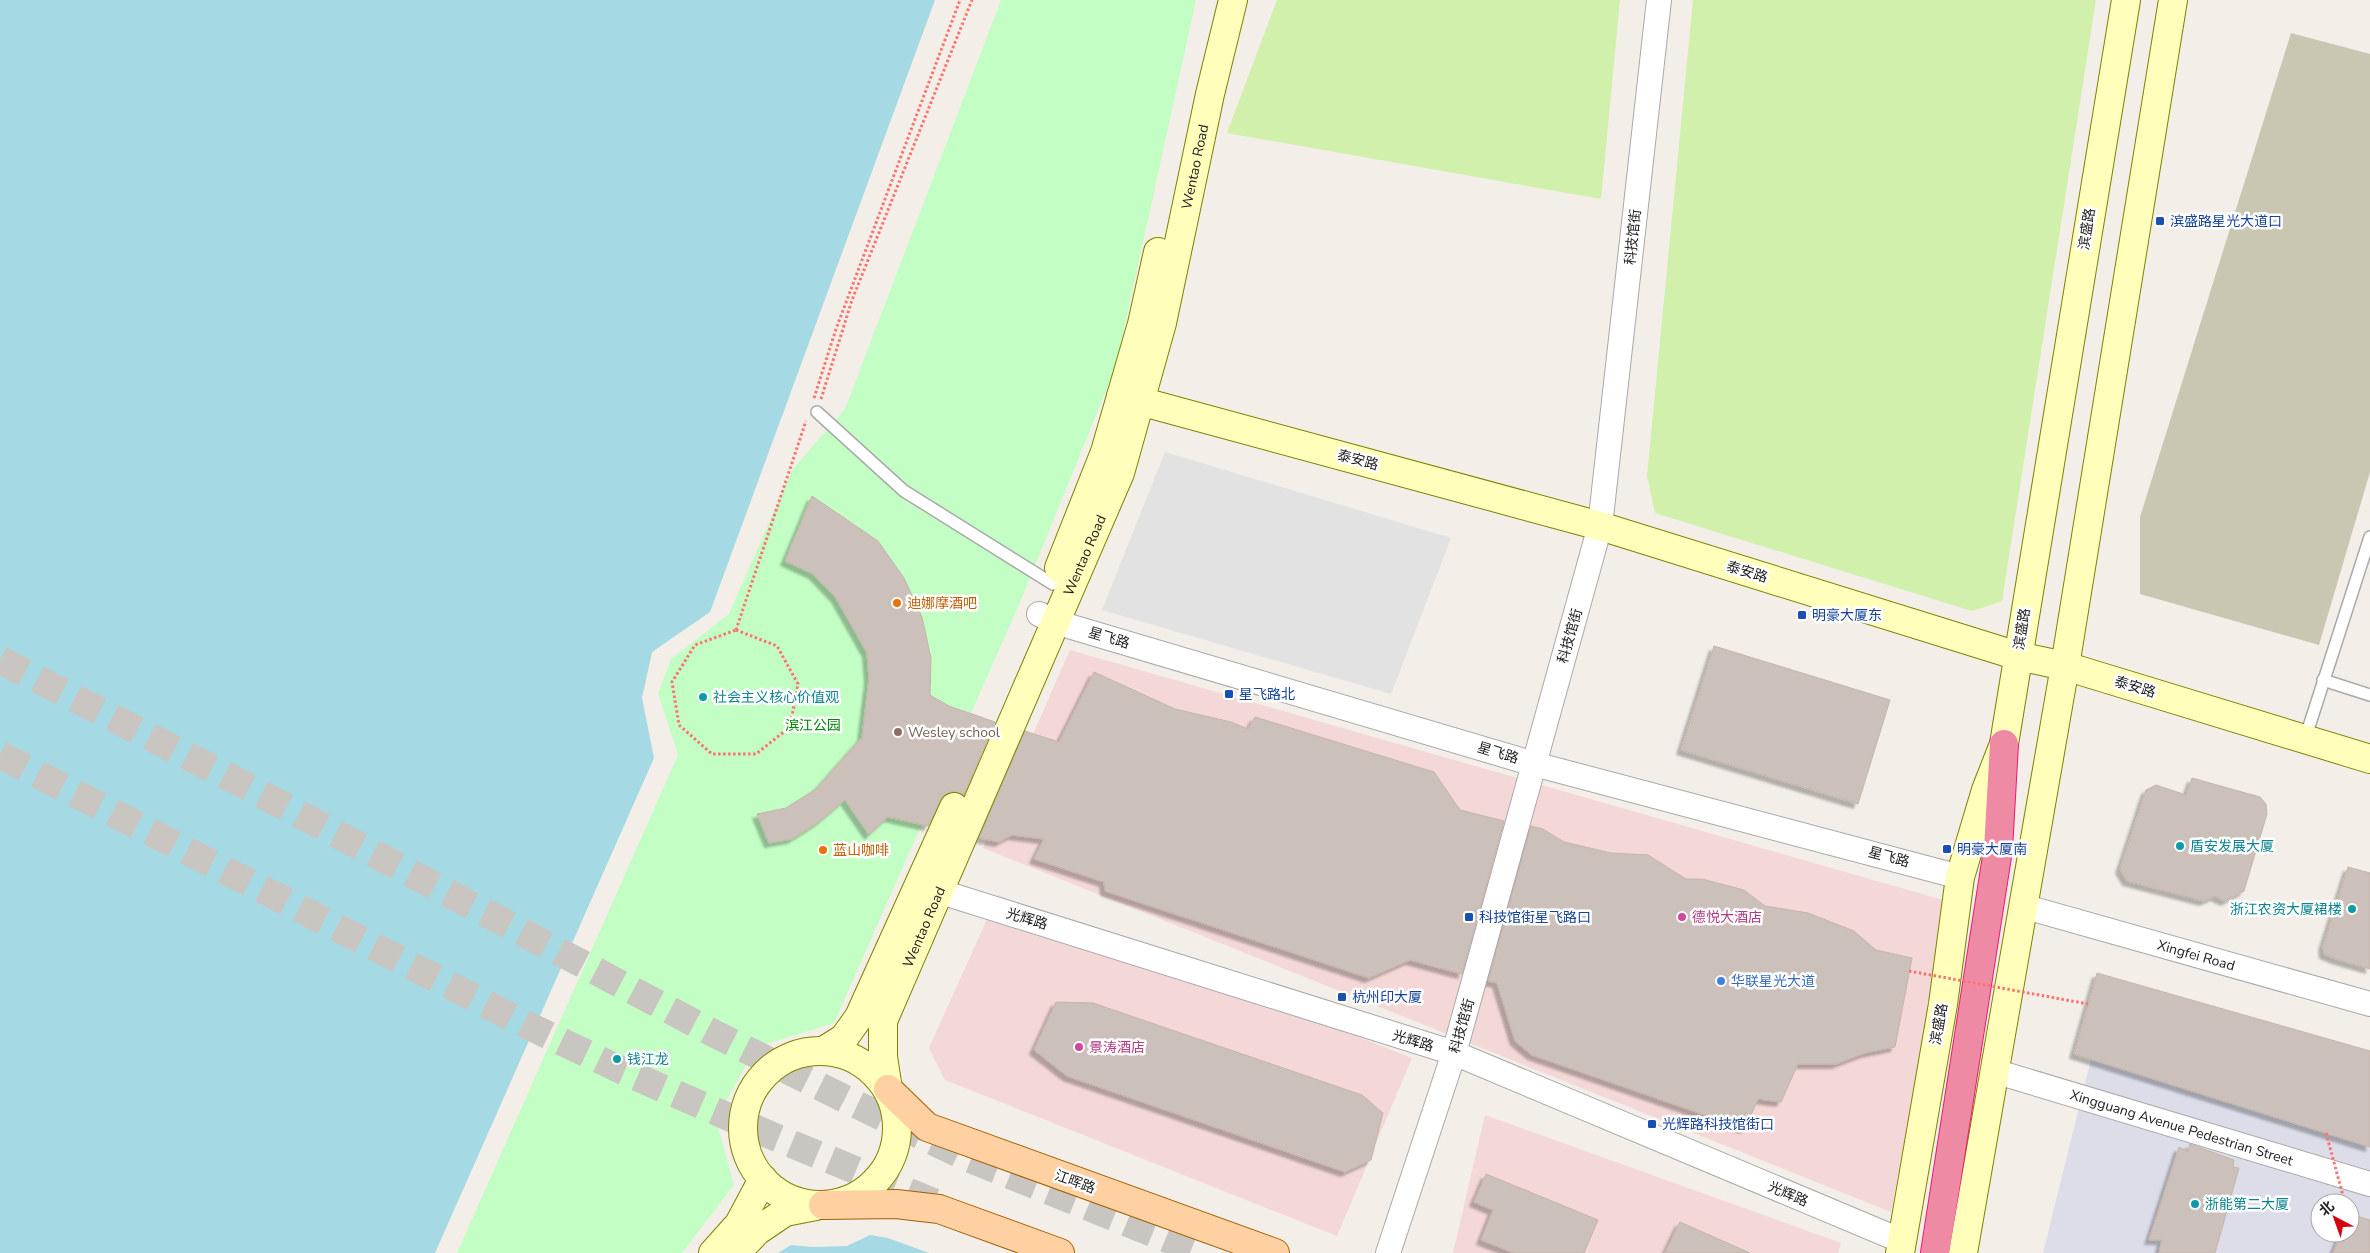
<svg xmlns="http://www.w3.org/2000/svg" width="2370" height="1253" viewBox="0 0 2370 1253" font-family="'Nunito Sans','Noto Sans SC',sans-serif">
<defs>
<filter id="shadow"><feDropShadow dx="-4.5" dy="4.5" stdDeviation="1" flood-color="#0004"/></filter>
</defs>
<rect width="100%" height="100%" fill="#f3eee8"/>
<g fill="#f4d7d7">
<path d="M1070 650 1950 902 1891 1212 983 848Z"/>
<path d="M998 895 1412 1058 1337 1236 945 1080 929 1048Z"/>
<path d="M1485 1115 1841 1243 1838 1253H1453Z"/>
</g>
<path fill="#c9c7b2" d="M2291 33 2370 54V472L2319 645 2140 594V517Z"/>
<g fill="#d1f0ab">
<path d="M1277 0H1620L1601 199 1227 133Z"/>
<path d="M1693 0H2096L2002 601 1972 611 1655 513 1647 476Z"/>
</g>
<path fill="#c3fec4" d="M1001 0H1196L1116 366 1021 600 834 1023 756 1047 716 1120 734 1185 682 1253H457L678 755 658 693 671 659 729 614 792 470 845 409Z"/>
<path fill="#e2e2e2" d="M1165 452 1451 538 1391 694 1102 610Z"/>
<path fill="#dcdde9" d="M2091 1059 2370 1147V1220L2350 1214V1203H2320V1233H2341L2333 1253H2215L2234 1161 2191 1144 2188 1152 2179 1147 2149 1239 2162 1240 2159 1253H2043Z"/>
<g fill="#a5d9e4">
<path d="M0 0H935L710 612 652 652 642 698 654 758 435 1253H0Z"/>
<path d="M870 1235 888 1238 929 1253H778L791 1245 812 1247 847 1246Z"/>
</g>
<g fill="#cbc1ba" stroke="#c6b4a9" filter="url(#shadow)">
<path d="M812 496 878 541 904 578 922 617 931 658 930 695 949 706 995 722 964 795 953 791 945 795 928 826 888 817 869 835 845 800 819 822 792 839 769 843 757 814 786 808 816 789 862 737 869 679 867 653 836 598 813 574 785 561Z"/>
<path d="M1714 646 1890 700 1858 804 1681 750Z"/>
<path d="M1094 672 1175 709 1231 722 1248 729 1255 717 1434 772 1460 810 1504 821 1462 974 1410 960 1369 978 1105 891 1104 882 1034 859 1044 839 1012 835 999 842 979 838 1025 731 1059 742Z"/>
<path d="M2192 778 2260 797 2266 804 2267 814 2244 891 2225 901 2215 896 2204 901 2127 881 2120 869 2146 790 2156 785 2186 795Z"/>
<path d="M1531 826 1543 829 1564 842 1611 853 1648 855 1686 879H1702L1744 890 1765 906 1808 913 1854 931 1876 950 1912 958 1895 1047 1865 1053 1836 1064H1798L1781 1102 1758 1099 1745 1129 1532 1055 1515 1041 1497 983 1488 981Z"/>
<path d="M2348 867 2370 873V969L2336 959 2324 954 2323 946Z"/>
<path d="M2097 973 2370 1051V1147L2074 1054Z"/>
<path d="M1056 1002 1093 1003 1362 1095 1383 1113 1371 1160 1345 1172 1067 1076 1034 1050Z"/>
<path d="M2190 1144 2234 1160 2233 1167 2239 1168 2215 1253H2159L2162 1240H2149L2179 1147 2188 1152Z"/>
<path d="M1486 1174 1598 1220 1584 1253H1514L1481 1240 1493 1210 1474 1202Z"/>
<path d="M2350 1214 2370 1220V1253H2333L2341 1233H2350Z"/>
<path d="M1680 1222 1750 1253H1665Z"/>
</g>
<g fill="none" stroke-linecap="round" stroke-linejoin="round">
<g stroke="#c9c5c0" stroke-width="28" stroke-dasharray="28 14" stroke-linecap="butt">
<path d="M0 660 246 786 713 1033 845 1099 968 1158 1202 1253"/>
<path d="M0 755 525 1024 623 1071 777 1138 943 1206"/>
</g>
<g stroke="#a9a9a9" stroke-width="14">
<g id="lane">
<path d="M817 412 904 491 1053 584"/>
<path d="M2323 680 2370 695"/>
<path d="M2305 739 2370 537"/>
</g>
</g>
<g stroke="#a9a9a9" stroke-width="26">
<g id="street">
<path d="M1039 614 1055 622 1534 764 1960 877"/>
<path d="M938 891 1454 1053 1902 1241"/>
<path id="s1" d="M2022 906 2370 1004"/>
<path id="s2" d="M1994 1071 2370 1184"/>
<path d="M1388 1253 1454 1053 1600 526 1659 0"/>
</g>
</g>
<g stroke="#7c8200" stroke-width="30">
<g id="secondary">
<path d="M1121 396 1600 526 2018 656 2065 666 2370 759"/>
<path d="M1059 568 1105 452 1142 324 1158 252"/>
<path d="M825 1050 844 1038 859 1017 954 807"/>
<circle cx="820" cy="1128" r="77"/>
<path id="s3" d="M888 1089 883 1057V1021L1120 473 1162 323 1210 94 1233 0"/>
<path d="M713 1253 739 1224 763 1179"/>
<path d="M736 1253 757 1231 785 1212 816 1206"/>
<path d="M1900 1253 1943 1004 1960 877 1986 790 2004 744 2126 0"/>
<path d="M1963 1253 2065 666 2173 0"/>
</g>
</g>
<g stroke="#a06100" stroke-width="30">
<g id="primary">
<path d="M888 1089 927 1127 1275 1253"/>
<path d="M823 1205 896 1204 939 1209 1060 1253"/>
</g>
</g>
<g stroke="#eb1a6f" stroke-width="30">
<path id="highway" d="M1935 1253 1998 850 2004 744"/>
</g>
<g stroke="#ff726d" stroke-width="3" stroke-dasharray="2.5 2.5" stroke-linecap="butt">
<path d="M814 398 836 329 960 0"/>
<path d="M821 399 852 300 972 0"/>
<path d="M736 630 806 421"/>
<path d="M736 630 777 646 798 684 790 727 756 754H712L679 725 672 682 695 645Z"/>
</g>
<use href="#lane" stroke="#fff" stroke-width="11"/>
<use href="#street" stroke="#fff" stroke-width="24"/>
<use href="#secondary" stroke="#fffeba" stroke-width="28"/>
<use href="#primary" stroke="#ffd0a1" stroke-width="28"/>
<use href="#highway" stroke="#ef8aa4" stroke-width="28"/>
<g stroke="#ff726d" stroke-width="3" stroke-dasharray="2.5 2.5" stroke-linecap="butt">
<path d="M1909 971 2088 1004"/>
<path d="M2326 1133 2345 1203"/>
</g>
</g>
<g fill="#1a4fb4" stroke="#fff" stroke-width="2">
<rect x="2155" y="216" width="10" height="10" rx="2.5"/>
<rect x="1797" y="610" width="10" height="10" rx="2.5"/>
<rect x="1224" y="689" width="10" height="10" rx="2.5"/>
<rect x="1942" y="844" width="10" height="10" rx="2.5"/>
<rect x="1464" y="912" width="10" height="10" rx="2.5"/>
<rect x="1337" y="992" width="10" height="10" rx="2.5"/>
<rect x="1647" y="1119" width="10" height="10" rx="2.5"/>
</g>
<g fill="#e8710a" stroke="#fff" stroke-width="2">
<circle cx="897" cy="603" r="5"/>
<circle cx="823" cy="850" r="5"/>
</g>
<g fill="#0f9aa8" stroke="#fff" stroke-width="2">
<circle cx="703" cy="697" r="5"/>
<circle cx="2180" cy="846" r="5"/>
<circle cx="2352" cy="909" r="5"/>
<circle cx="617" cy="1059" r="5"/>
<circle cx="2195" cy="1204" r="5"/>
</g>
<circle fill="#8d6e63" stroke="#fff" stroke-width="2" cx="898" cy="732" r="5"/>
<g fill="#d1479c" stroke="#fff" stroke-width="2">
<circle cx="1682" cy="917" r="5"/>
<circle cx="1079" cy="1047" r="5"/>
</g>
<circle fill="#3f7fe0" stroke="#fff" stroke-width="2" cx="1721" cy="981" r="5"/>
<g text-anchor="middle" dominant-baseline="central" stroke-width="5" stroke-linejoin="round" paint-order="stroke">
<g font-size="14" fill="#222" stroke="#fff">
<text stroke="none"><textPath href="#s3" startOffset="981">Wentao Road</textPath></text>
<text transform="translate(2087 229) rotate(-81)">滨盛路</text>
<text transform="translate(1633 237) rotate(-84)">科技馆街</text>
<text transform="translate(1358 460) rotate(15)">泰安路</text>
<text stroke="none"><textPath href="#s3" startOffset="576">Wentao Road</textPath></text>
<text transform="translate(1747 572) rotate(17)">泰安路</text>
<text transform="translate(2022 629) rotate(-81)">滨盛路</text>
<text transform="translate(1570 636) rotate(-74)">科技馆街</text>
<text transform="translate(1109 638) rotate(17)">星飞路</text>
<text transform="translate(2135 687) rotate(17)">泰安路</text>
<text transform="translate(1498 753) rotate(17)">星飞路</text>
<text transform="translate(1889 857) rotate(15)">星飞路</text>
<text transform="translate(1027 919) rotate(17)">光辉路</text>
<text stroke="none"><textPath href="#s3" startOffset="171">Wentao Road</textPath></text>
<text stroke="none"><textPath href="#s1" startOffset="181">Xingfei Road</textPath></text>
<text transform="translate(1939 1024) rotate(-80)">滨盛路</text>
<text transform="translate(1462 1026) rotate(-74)">科技馆街</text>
<text transform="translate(1413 1041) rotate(17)">光辉路</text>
<text stroke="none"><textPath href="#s2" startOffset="196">Xingguang Avenue Pedestrian Street</textPath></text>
<text transform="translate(1075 1182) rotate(20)">江晖路</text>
<text transform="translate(1788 1194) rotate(23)">光辉路</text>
</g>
<g font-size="14" fill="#164399" stroke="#fff" text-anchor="start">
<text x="2170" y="221">滨盛路星光大道口</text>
<text x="1812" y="615">明豪大厦东</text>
<text x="1239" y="694">星飞路北</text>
<text x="1957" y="849">明豪大厦南</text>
<text x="1479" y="917">科技馆街星飞路口</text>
<text x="1352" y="997">杭州印大厦</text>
<text x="1662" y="1124">光辉路科技馆街口</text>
</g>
<g font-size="14" fill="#c56008" stroke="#fff" text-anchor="start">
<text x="907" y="603">迪娜摩酒吧</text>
<text x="833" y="850">蓝山咖啡</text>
</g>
<g font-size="14" fill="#0d838f" stroke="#fff" text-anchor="start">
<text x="713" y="697">社会主义核心价值观</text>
<text x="2190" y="846">盾安发展大厦</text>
<text x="2342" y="909" text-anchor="end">浙江农资大厦裙楼</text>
<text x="627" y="1059">钱江龙</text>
<text x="2205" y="1204">浙能第二大厦</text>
</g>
<g font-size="14" fill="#038805" stroke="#fff">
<text x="813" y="725">滨江公园</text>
</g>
<g font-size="14" fill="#785e54" stroke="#fff" text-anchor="start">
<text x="908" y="732">Wesley school</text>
</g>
<g font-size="14" fill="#b23c85" stroke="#fff" text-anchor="start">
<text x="1692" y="917">德悦大酒店</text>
<text x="1089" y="1047">景涛酒店</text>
</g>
<g font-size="14" fill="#366cbe" stroke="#fff" text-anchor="start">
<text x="1731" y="981">华联星光大道</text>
</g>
</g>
<g transform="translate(2335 1218) rotate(319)"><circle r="24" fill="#ffffff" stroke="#a7a7a7"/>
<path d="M0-4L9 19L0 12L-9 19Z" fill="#d4000e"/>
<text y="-8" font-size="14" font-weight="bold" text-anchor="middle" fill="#222222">北</text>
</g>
</svg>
